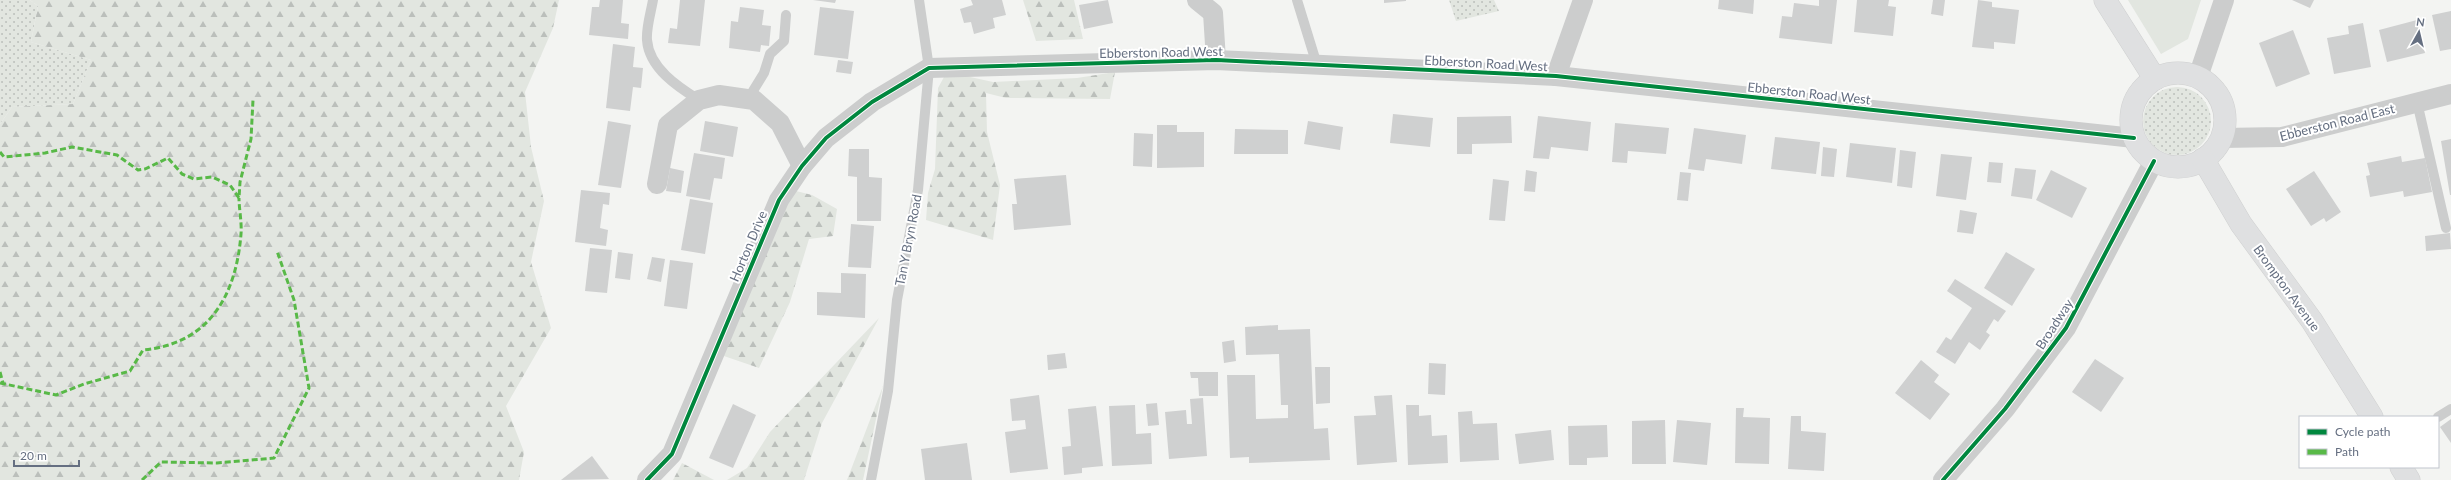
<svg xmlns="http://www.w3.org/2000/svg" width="2451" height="480" viewBox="0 0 2451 480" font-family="Lato,sans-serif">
<defs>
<pattern id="grass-dots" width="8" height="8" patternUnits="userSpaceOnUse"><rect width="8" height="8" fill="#e2e6e0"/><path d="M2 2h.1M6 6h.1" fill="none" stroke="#bbbfbb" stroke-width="1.8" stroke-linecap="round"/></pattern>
<pattern id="forest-firs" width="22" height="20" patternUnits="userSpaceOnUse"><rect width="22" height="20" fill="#e2e6e0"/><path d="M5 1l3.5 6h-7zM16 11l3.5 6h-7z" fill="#bbbfbb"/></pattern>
</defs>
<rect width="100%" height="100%" fill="#f3f4f2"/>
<g fill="url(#grass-dots)">
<path d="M0 0H30L38 6 31 42 91 60 73 104 12 107 0 124Z"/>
<path d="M1449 0H1494L1499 11 1456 21Z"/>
<circle cx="2177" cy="121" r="34"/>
</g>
<g fill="url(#forest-firs)">
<path d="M30 0H559L553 28 525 92 531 147 544 201 531 262 551 328 506 406 524 452 519 480H0V124L12 107 73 104 91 60 31 42 38 6Z"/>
<path d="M1023 0H1074L1083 39 1036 41Z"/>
<path d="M1115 72 1110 99 1006 98 986 93 987 132 1000 185 993 240 926 220 928 193 935 169 938 88 944 77 961 75 993 82 1077 78Z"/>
<path d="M792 190 812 195 837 209 833 236 809 239 790 302 759 368 721 355Z"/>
<path d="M879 318 822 423 804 480H727L747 468 770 432Z"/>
<path d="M883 386 863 480H847Z"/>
<path d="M682 463 714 480H673Z"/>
</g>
<path fill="#e2e6e0" d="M2128 0H2201L2188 39 2161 54Z"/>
<g fill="#cfd0d0">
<path d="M600 0H623L621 23 629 24 628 39 589 35 592 7H599Z"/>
<path d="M680 0H705L700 46 668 43 670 28 677 29Z"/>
<path d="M813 0H836L835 3Z"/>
<path d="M971 0H1002L1006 15 993 18 995 28 974 34 971 22 964 23 960 9 973 5Z"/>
<path d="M1108 0 1113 23 1084 29 1079 5Z"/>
<path d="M1384 0H1406V1L1384 3Z"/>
<path d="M1719 0H1754L1753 14 1718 9Z"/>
<path d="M1819 0H1837L1832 44 1779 38 1782 16 1792 17 1794 3 1819 6Z"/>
<path d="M1857 0H1889L1888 6 1896 7 1893 36 1854 32Z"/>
<path d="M1933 0H1945L1943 16 1931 14Z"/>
<path d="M1978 0 1992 2V7L2019 10 2015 44 1994 42V49L1972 47Z"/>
<path d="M2292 0H2314L2310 8Z"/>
<path d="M740 7 764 10 762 25 771 26 769 46 761 45 760 52 729 48 731 21 738 22Z"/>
<path d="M820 7 854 11 848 59 814 55Z"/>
<path d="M2451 11V49L2440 51 2432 15Z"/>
<path d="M2417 20 2425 53 2387 62 2379 30Z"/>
<path d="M2363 23 2371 67 2334 74 2327 38 2349 34 2348 26Z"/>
<path d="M2293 30 2310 74 2276 87 2259 43Z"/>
<path d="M613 44 635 47 633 67 643 68 641 88 633 87 630 111 606 108Z"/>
<path d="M838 60 853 62 851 74 836 72Z"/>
<path d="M1393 114 1433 118 1430 147 1390 143Z"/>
<path d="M1511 116 1512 143 1472 144V154H1457V117Z"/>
<path d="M1538 116 1591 122 1588 151 1551 147 1549 159 1533 158Z"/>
<path d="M608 121 631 125 621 188 598 185Z"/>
<path d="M705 121 738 127 733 157 700 151Z"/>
<path d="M1308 121 1343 127 1340 150 1304 144Z"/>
<path d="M1615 123 1669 128 1666 154 1628 151 1627 163 1612 162Z"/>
<path d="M1157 125H1177V132H1204V167L1157 168Z"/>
<path d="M1694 128 1746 135 1742 164 1706 159 1704 171 1688 169Z"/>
<path d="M1235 129 1288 130V154H1234Z"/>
<path d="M1134 133 1153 134 1152 167 1133 166Z"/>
<path d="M1775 137 1820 142 1816 174 1771 169Z"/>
<path d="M2451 139V195H2450L2441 141Z"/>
<path d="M1850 143 1896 148 1892 183 1846 177Z"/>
<path d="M1823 147 1837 149 1834 177 1821 176Z"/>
<path d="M849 149H869V177L882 178 881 221H857V177L848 176Z"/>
<path d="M1900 150 1916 152 1912 188 1897 186Z"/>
<path d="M694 153 725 158 722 179 714 178 710 200 686 196Z"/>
<path d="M1941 154 1972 157 1966 200 1936 196Z"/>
<path d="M2401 156 2402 162 2425 158 2432 192 2404 197 2403 191 2370 197 2366 176 2370 175 2367 163Z"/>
<path d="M1989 162 2003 163 2001 183 1987 182Z"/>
<path d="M670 168 684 171 681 193 666 191Z"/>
<path d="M2015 168 2036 170 2032 199 2011 196Z"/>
<path d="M1526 170 1537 172 1535 192 1524 191Z"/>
<path d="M2051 170 2087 188 2072 218 2036 200Z"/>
<path d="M2314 171 2341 212 2326 222 2324 218 2311 226 2286 189Z"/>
<path d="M1680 172 1691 173 1688 201 1677 200Z"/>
<path d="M1066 175 1071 225 1014 230 1012 204H1017L1014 179Z"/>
<path d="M1493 179 1509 181 1505 221 1489 220Z"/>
<path d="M581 190 610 193 609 205 603 204 600 228 608 230 606 246 575 242Z"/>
<path d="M690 199 713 203 705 254 681 250Z"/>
<path d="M1960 210 1977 213 1973 234 1957 232Z"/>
<path d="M851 224 874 226 871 268 848 267Z"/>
<path d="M2450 233 2451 249 2426 251 2425 236Z"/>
<path d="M590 248 612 250 607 293 585 291Z"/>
<path d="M618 252 633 254 630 280 615 278Z"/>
<path d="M2006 252 2035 269 2012 306 1984 288Z"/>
<path d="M652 257 665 259 661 282 647 279Z"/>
<path d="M670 260 693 263 687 309 664 306Z"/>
<path d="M841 273 866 274 865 318 817 315V292L841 293Z"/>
<path d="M1955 279 2006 311 1998 322 1994 319 1986 332 1990 335 1980 350 1969 342 1955 364 1936 352 1946 337 1951 340 1972 308 1947 291Z"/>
<path d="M1278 325V330L1310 329 1314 429 1328 428 1330 460 1249 463V457L1230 458 1227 375H1255L1256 419 1288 418V405H1281L1279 354 1246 355 1245 327Z"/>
<path d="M1234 340 1236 361 1224 363 1222 342Z"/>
<path d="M1065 353 1067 368 1048 370 1047 355Z"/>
<path d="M2095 359 2124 378 2101 412 2072 392Z"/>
<path d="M1921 360 1939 375 1934 382 1950 394 1930 420 1895 393Z"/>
<path d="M1429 363 1446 364 1445 395 1428 394Z"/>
<path d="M1315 367H1330V403L1316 404Z"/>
<path d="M1190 372H1218V396H1199L1198 378H1191Z"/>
<path d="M1039 395 1048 469 1010 473 1005 432 1026 429 1025 420 1012 421 1010 399Z"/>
<path d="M1392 395 1397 462 1357 465 1354 416 1376 415 1374 396Z"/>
<path d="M1203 398 1207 456 1169 459 1165 412 1186 410 1187 424H1192L1190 399Z"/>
<path d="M1157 403 1159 425 1148 426 1146 404Z"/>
<path d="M733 404 756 415 733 468 709 458Z"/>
<path d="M1135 405 1136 434 1151 433 1152 464 1112 466 1109 406Z"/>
<path d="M1406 405H1419V416L1431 415 1432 436 1447 435 1448 463 1408 465Z"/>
<path d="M1096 406 1103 466 1082 468V473L1064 475 1062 447 1071 446 1068 409Z"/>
<path d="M1736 408H1744L1743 417 1770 418 1769 464 1735 463Z"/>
<path d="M1472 411 1473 424 1497 423 1499 460 1460 462 1458 412Z"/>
<path d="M1791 416H1801V431L1826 433 1824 471 1788 469Z"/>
<path d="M2451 419V443L2440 427Z"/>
<path d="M1665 420 1666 464H1632V421Z"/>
<path d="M1677 420 1711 423 1707 465 1673 462Z"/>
<path d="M1607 425 1608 457 1587 458V465H1569L1568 426Z"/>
<path d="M1551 430 1554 460 1519 464 1515 434Z"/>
<path d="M967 443 972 480H925L921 449Z"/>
<path d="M592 456 609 479 561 480Z"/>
</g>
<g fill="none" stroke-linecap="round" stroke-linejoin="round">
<g stroke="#cfd0d0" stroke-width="23">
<g id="secondary">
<path d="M2105 0 2155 79"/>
<circle cx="2178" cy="120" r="47"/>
<path d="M2203 159 2241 224 2312 321 2372 417"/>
<path d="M2401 467 2409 480"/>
</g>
</g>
<g stroke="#cccdcd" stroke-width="10">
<path d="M653 0C651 12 646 28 647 40 649 68 678 87 699 100"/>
<path d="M1297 0 1317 65"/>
<path d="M748 99 764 73 770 54 784 41 786 15"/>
<path d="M2417 102 2446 228"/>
<path d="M2438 417 2451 409"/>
<path d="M871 480 888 391 897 300 918 190 929 68 919 0"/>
</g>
<g stroke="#cccdcd" stroke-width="20">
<path d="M1197 0 1213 13 1216 60"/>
<path d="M1556 76 1583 0"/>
<path d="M2198 77 2224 0"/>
<path d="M2222 138 2282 137 2451 94"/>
<path d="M657 184 668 125 699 100 719 95 754 100 780 123 802 166"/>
<path d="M647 480 672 454 779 200 802 166 826 138 872 102 929 68 1216 60 1556 76 2134 138"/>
<path d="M1943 480 2005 409 2066 328 2154 161"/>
</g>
<use href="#secondary" stroke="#dfe0e1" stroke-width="22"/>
<g stroke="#58b947" stroke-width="3" stroke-dasharray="6 3" stroke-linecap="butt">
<path d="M0 152 4 157 45 153 72 147 117 155 138 170 145 169 168 158 182 174 194 179 212 177 230 185 239 198 240 182 251 139 253 100"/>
<path d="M0 372 3 383"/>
<path d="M0 383 56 395 84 384 130 371 143 350C208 344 236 297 241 234 242 223 239 209 239 198"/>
<path d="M142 480 161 462 217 463 274 458 309 388 294 300 277 251"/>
</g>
<g stroke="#fff" stroke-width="6">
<g id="cycleway">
<path d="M647 480 672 454 779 200 802 166 826 138 872 102 929 68 1216 60 1556 76 2134 138"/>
<path d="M1943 480 2005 409 2066 328 2154 161"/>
</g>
</g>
<use href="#cycleway" stroke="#00873e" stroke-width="4"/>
</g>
<g text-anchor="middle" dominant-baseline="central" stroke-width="4" stroke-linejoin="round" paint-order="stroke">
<g font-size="13" fill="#656f81" stroke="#fff">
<text transform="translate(1161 52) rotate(-1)">Ebberston Road West</text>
<text transform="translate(1486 63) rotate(3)">Ebberston Road West</text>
<text transform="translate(1809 93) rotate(6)">Ebberston Road West</text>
<text transform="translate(2337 122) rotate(-14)">Ebberston Road East</text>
<text transform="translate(908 240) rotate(-79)">Tan Y Bryn Road</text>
<text transform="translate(748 246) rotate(-67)">Horton Drive</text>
<text transform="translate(2287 288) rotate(54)">Brompton Avenue</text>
<text transform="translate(2054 324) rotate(-57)">Broadway</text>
</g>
</g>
<rect x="2299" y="416" width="140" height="52" fill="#ffffff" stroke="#c1c5cd"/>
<rect x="2307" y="429" width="20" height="6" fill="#00873e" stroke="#c1c5cd"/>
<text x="2335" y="436" font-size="12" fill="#656f81">Cycle path</text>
<rect x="2307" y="449" width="20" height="6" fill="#58b947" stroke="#c1c5cd"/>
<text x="2335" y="456" font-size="12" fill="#656f81">Path</text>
<g transform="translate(2419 32) rotate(8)" stroke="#ffffff" stroke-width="3" paint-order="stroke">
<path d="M0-3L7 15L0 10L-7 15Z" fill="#656f81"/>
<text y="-6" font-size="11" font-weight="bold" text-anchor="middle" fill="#656f81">N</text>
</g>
<path d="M14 460v6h65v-6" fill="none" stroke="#656f81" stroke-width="2"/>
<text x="20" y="460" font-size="12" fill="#656f81" stroke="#ffffff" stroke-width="3" paint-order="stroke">20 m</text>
</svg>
